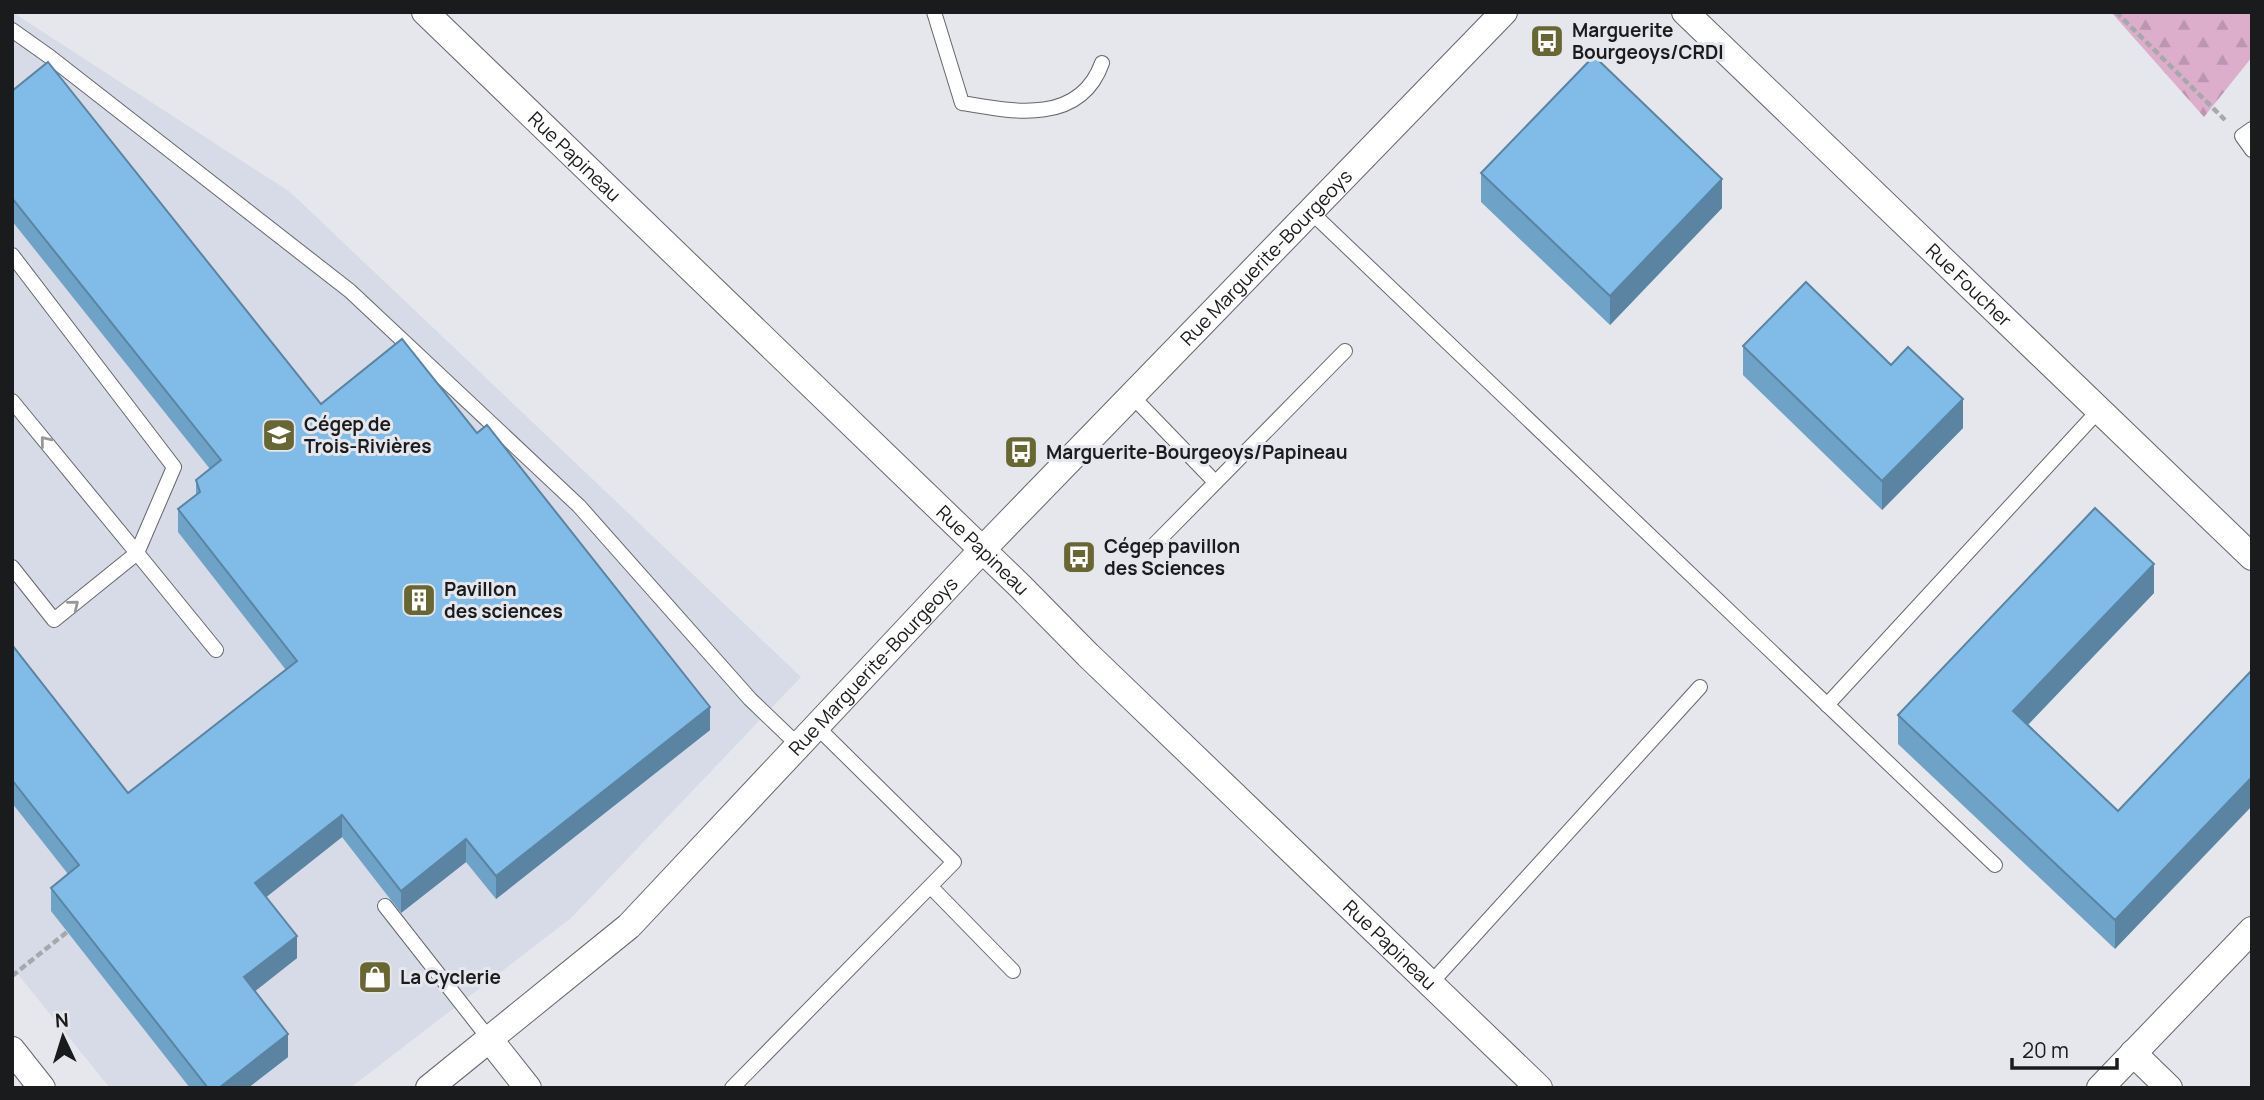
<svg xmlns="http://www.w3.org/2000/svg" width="2264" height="1100" viewBox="0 0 2264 1100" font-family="Manrope,sans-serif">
<defs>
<pattern id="forest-firs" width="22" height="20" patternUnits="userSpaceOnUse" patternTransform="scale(1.75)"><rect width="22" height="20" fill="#dcaecb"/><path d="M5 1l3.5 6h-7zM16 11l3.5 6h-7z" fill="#bc95ae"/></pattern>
</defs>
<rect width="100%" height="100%" fill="#e5e7ec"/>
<path fill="#d7dae7" d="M12 12 290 192 801 677 571 918 350 1088H110L12 967Z"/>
<path fill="url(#forest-firs)" d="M2111 12H2252V57L2204 117Z"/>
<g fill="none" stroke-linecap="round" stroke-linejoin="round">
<g stroke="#66676c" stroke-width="16">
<g id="service">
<path d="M934 12 962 103C1013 112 1080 125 1102 63"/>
<path d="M12 30 50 57 350 291 579 506 750 699 799 746"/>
<path d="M2252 129 2242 136 2252 150"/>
<path d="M1311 212 1995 865"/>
<path d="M12 255 174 467 137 553 216 650"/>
<path d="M1132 396 1215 482"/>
<path d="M12 401 137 553 54 620 12 567"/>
<path d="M1152 547 1345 351"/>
<path d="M1827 705 2099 410"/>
<path d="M931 887 1013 971"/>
<path d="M385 906 490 1040"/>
<path d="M1431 983 1700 687"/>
<path d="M732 1088 954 862 817 727"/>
</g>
</g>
<g stroke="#66676c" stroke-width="28">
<g id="minor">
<path id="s1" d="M425 12 1021 587 1088 655 1539 1088"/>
<path id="s2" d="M1685 12 2252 557"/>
<path d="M490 1040 528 1088"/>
<path d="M12 1050 42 1088"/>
<path d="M2133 1053 2169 1088"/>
<path id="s3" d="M429 1088 629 926 982 550 1504 12"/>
<path d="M2100 1088 2252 930"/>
</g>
</g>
<g stroke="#a7a8ac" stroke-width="4.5" stroke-dasharray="7 3.5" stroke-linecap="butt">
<path d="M2116 12 2225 120"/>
<path d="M12 976 67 932"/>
</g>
<use href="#service" stroke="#fff" stroke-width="14"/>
<use href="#minor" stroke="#fff" stroke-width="26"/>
</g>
<g fill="#6ea2c7">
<path d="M12 91 321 404 710 730 496 899 466 862 401 913 342 837 266 897 297 958 255 991 288 1057 248 1088H190L51 911V888L68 874 12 803V645L128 793 286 670 178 532V509L196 495V480L210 469 12 221Z"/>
<path d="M1481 173 1722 208 1610 325 1481 202Z"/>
<path d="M1743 346 1963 428 1882 510 1743 375Z"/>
<path d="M2154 593 2028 725 2118 811 2115 949 1898 744V715Z"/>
</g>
<g fill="#5a84a2">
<path d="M1722 179V208L1610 325V296Z"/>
<path d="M1963 399V428L1882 510V481Z"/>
<path d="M2154 564V593L2013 740V711Z"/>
<path d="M710 707V730L496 899V876Z"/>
<path d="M2252 777V806L2115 949V920Z"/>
<path d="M342 815V837L255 906V883Z"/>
<path d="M466 839V862L401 913V891Z"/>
<path d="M297 936V958L244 1000V977Z"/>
<path d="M288 1034V1057L248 1088H219Z"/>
</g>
<g fill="#80bce7" stroke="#5a84a2" stroke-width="2">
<path d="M1594 56 1722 179 1610 296 1481 173Z"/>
<path d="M48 62 321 404 402 339 477 433 487 425 710 707 496 876 466 839 401 891 342 815 255 883 297 936 244 977 288 1034 219 1088H208L51 888 79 865 12 780V645L128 793 297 661 178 509 200 492 196 480 221 460 12 198V91Z"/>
<path d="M1806 282 1891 365 1908 347 1963 399 1882 481 1743 346Z"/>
<path d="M2095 508 2154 564 2013 711 2118 811 2252 670V777L2115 920 1898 715Z"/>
</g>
<defs><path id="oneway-chevron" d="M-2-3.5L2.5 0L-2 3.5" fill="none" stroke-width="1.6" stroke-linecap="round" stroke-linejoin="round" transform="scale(1.75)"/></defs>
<g stroke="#989899">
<use href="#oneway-chevron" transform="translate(45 441) rotate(-129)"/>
<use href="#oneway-chevron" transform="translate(74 605) rotate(-39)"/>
</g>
<defs>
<g id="bus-square" transform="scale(1.75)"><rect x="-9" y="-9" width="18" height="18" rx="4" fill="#686632" stroke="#e5e7ec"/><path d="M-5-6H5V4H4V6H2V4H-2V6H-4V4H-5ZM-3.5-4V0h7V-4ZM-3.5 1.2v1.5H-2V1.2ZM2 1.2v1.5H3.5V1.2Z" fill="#fff"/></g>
<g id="university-square" transform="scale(1.75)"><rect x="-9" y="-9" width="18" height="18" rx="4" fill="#686632" stroke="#e5e7ec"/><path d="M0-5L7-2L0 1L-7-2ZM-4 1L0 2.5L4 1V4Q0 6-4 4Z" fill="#fff"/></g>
<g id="building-square" transform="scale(1.75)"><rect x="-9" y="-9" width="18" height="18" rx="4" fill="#686632" stroke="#e5e7ec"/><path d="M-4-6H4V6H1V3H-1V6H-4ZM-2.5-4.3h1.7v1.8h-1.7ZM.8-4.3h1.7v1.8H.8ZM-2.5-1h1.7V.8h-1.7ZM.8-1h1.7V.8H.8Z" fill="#fff"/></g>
<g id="shop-square" transform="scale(1.75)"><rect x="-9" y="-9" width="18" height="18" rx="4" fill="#686632" stroke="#e5e7ec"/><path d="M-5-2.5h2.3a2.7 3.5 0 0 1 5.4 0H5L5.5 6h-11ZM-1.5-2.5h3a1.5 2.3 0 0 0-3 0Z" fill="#fff"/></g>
</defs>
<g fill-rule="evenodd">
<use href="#bus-square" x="1547" y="41"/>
<use href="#university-square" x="279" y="435"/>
<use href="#bus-square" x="1021" y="452"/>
<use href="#bus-square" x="1079" y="557"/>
<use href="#building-square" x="419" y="600"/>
<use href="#shop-square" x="375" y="977"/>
</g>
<g text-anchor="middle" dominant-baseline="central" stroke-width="6" stroke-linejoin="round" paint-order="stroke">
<g font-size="19" font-weight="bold" fill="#1a1b1d" stroke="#e5e7ec" text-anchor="start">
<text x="1572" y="30">Marguerite<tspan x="1572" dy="22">Bourgeoys/CRDI</tspan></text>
<text x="304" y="424">Cégep de<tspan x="304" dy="22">Trois-Rivières</tspan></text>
<text x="1046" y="452">Marguerite-Bourgeoys/Papineau</text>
<text x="1104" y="546">Cégep pavillon<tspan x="1104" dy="22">des Sciences</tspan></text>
<text x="444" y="589">Pavillon<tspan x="444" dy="22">des sciences</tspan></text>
<text x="400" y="977">La Cyclerie</text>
</g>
<g font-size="19" fill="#1a1b1d" stroke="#e5e7ec">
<text stroke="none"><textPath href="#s1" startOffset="208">Rue Papineau</textPath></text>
<text stroke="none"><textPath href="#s3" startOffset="1181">Rue Marguerite-Bourgeoys</textPath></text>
<text stroke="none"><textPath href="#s2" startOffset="394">Rue Foucher</textPath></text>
<text stroke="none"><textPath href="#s1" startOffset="775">Rue Papineau</textPath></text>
<text stroke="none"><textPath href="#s3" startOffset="614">Rue Marguerite-Bourgeoys</textPath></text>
<text stroke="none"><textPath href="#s1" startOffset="1342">Rue Papineau</textPath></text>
</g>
</g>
<rect width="2264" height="1100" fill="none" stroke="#1a1b1d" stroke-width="28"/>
<g transform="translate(63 1037) rotate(356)" stroke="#e5e7ec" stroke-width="5" paint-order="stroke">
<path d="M0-5L12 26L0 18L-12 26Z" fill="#1a1b1d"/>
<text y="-10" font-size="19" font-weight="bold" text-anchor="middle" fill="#1a1b1d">N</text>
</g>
<path d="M2012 1058v10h105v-10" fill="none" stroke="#1a1b1d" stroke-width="3.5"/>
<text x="2022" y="1058" font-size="21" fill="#1a1b1d" stroke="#e5e7ec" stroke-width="5" paint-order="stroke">20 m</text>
</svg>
